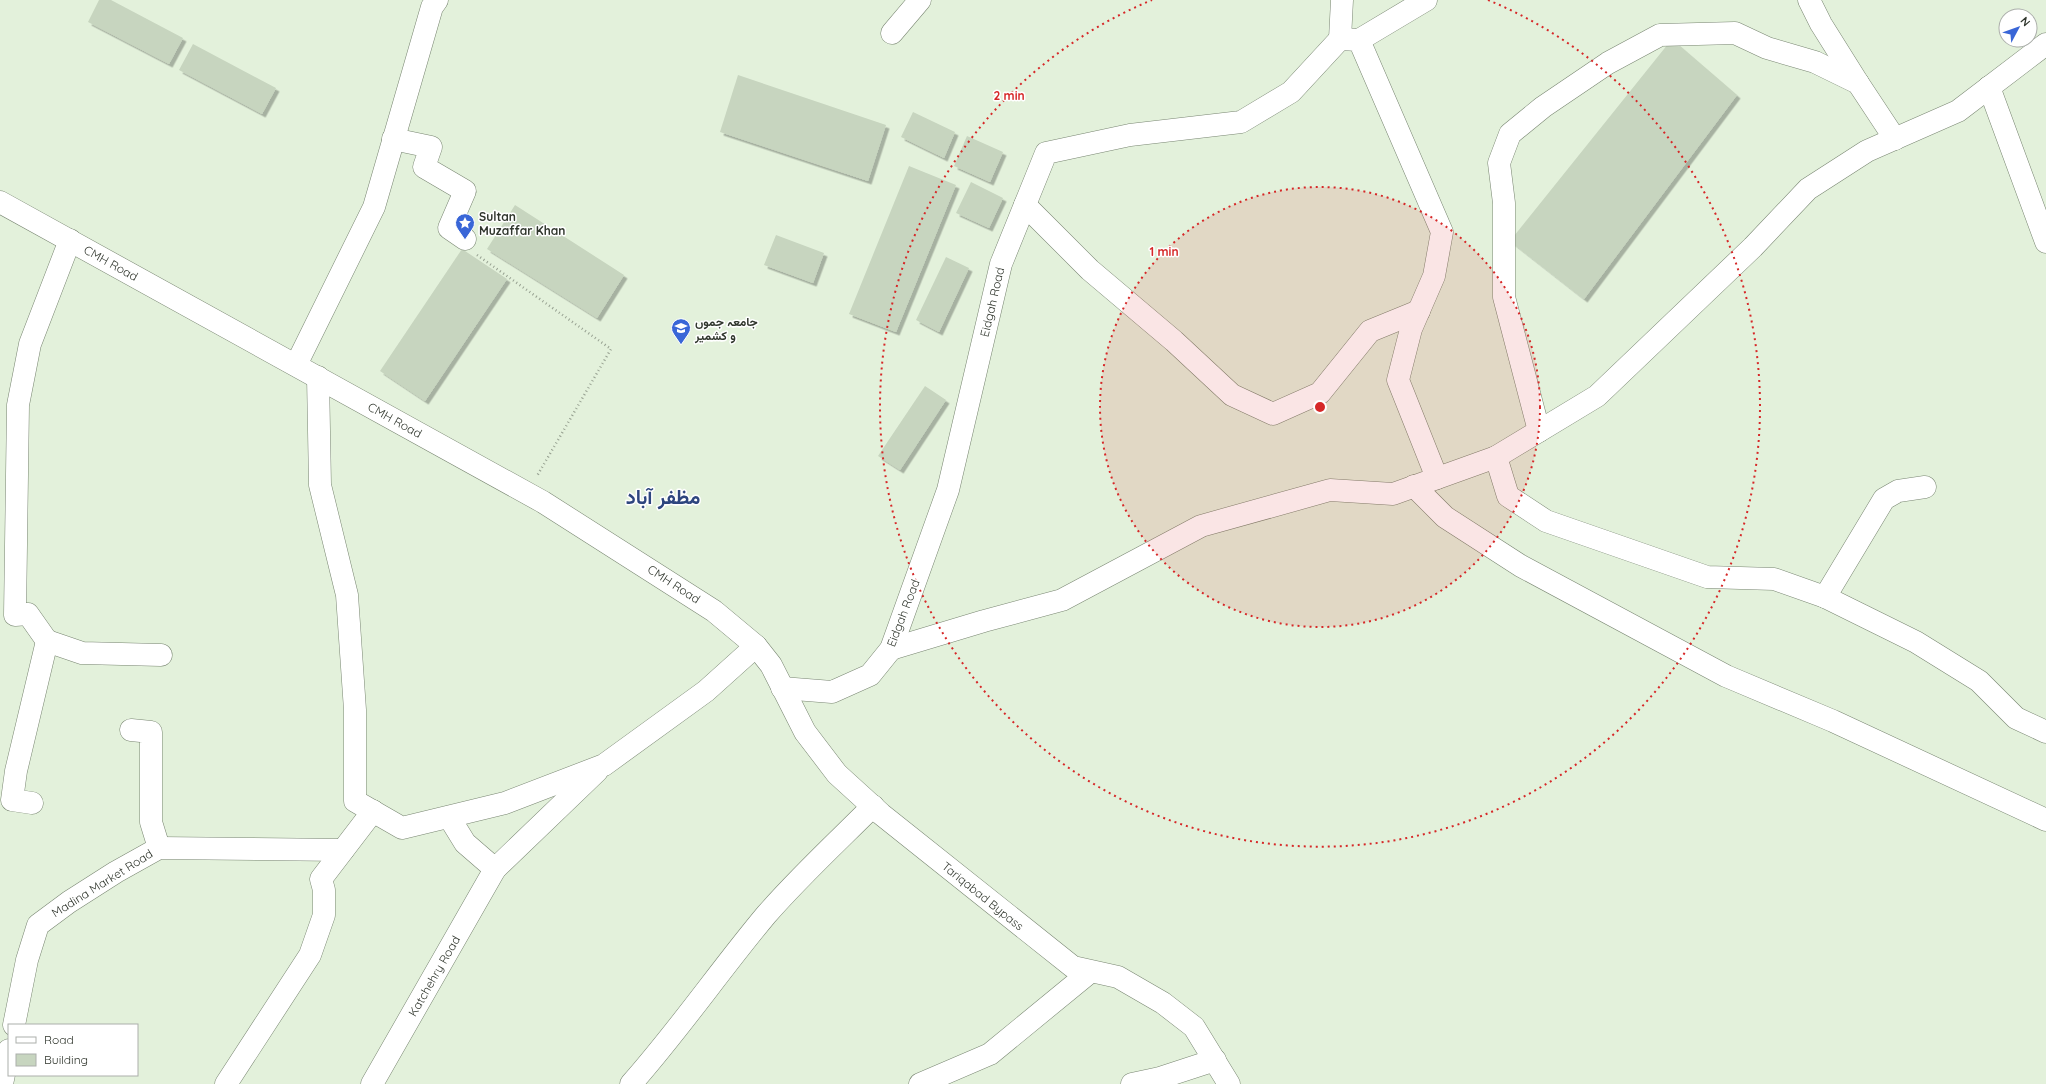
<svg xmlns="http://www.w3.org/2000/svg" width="2046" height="1084" viewBox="0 0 2046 1084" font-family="Quicksand,Vazirmatn,sans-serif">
<defs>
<filter id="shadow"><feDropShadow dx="3.5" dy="3.5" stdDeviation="0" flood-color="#0004"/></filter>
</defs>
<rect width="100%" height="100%" fill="#e3f1db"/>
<g fill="#c7d5bf" filter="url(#shadow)">
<path d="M99 0H111L183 38 169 64 88 22Z"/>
<path d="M1672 39 1737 95 1584 299 1510 241Z"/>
<path d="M193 44 276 88 262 114 179 70Z"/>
<path d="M738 75 886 125 868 181 720 132Z"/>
<path d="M913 112 955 132 944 158 901 137Z"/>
<path d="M967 136 1003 152 990 182 954 166Z"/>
<path d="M909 166 956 185 896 332 849 314Z"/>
<path d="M971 182 1003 198 989 228 956 213Z"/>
<path d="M515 205 624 275 597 318 487 249Z"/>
<path d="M776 235 824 253 813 283 764 265Z"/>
<path d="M462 249 507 279 425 401 380 371Z"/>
<path d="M946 257 969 268 939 332 916 320Z"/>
<path d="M925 386 946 400 900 470 878 456Z"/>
</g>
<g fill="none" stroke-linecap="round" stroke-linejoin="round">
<g stroke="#798672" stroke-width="23">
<g id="minor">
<path d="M1809 0 1821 24 1858 83"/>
<path d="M892 33 920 0"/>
<path d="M1340 39 1359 40 1442 232 1434 276 1411 329 1398 380 1437 478"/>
<path d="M1340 39 1342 0"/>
<path d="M1359 40 1426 0"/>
<path d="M1989 87 2046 242"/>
<path d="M393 139 431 147 424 167 465 191 449 228 465 239"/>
<path d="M0 202 543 502 714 611 756 646 771 665 805 732 837 774 881 814 1073 967 1118 977 1163 1003 1194 1027 1229 1084"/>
<path d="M1025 205 1090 270 1174 341 1232 395 1273 414 1320 393 1370 331 1419 311"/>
<path d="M296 365 374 207 432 7 437 0"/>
<path d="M318 377 320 485 347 595 355 710V801L402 828 505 803 604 765 706 691 756 646"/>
<path d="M1539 431 1504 297V203L1499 163 1510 134 1543 107 1608 63 1660 35 1735 33 1767 48 1815 62 1858 83 1895 139"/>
<path d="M1496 457 1508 496 1546 521 1707 577 1774 579 1825 597 1916 642 1979 681 2016 718 2046 732"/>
<path d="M1414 486 1445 517 1521 566 1726 676 1833 721 2046 820"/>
<path d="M1825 597 1884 499 1898 491 1925 487"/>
<path d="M47 641 28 614 15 615 18 405 30 344 70 240"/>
<path d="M891 649 984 621 1062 600 1201 526 1330 490 1393 494 1496 457 1597 396 1753 247 1808 189 1867 151 1958 111 2046 44"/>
<path d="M782 688 832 692 870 675 891 649 948 490 1001 264 1046 153 1130 135 1241 122 1291 92 1340 39"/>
<path d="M131 730 151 732V822L159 848"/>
<path d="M32 803 12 800 16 771 47 641 82 653 161 655"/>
<path d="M449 817 465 843 495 869 597 771"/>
<path d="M14 1025 27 960 38 925 69 902 116 872 159 848 343 850"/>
<path d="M2 1084 9 1050"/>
<path d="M226 1084 310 955 324 915V890L321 879 373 811"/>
<path d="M372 1084 495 869"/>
<path d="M631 1084C679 1030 720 970 766 915 799 877 837 842 873 806"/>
<path d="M920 1084 990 1054 1090 972"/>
<path d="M1132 1084 1160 1078 1215 1060"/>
</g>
</g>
<path stroke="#97a191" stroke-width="2.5" stroke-dasharray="1 3" stroke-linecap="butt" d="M477 255 611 349 537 476"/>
<use href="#minor" stroke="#fff" stroke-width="22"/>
</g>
<circle cx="1320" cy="407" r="220" fill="#d62828" fill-opacity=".12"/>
<g fill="none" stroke="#d62828" stroke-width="2" stroke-dasharray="2 4">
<circle cx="1320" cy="407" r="220"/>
<path d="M1488 0A440 440 0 1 1 1152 0"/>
</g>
<defs>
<g id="sight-pin" transform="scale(1)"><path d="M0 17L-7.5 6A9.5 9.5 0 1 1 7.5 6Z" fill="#3966d7" stroke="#fff"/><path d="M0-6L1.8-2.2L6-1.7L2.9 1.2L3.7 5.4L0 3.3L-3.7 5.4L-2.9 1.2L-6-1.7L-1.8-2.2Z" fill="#fff"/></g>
<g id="university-pin" transform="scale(1)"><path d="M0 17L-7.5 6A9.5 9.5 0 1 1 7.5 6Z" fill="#3966d7" stroke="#fff"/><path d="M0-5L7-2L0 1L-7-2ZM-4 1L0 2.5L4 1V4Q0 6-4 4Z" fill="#fff"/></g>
</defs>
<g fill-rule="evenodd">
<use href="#sight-pin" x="465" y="223"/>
<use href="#university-pin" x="681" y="328"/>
</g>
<g text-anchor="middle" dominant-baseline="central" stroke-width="3" stroke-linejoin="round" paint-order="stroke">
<g font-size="12" font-weight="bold" fill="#30362d" stroke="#fff" text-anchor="start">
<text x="479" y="216">Sultan<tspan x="479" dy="14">Muzaffar Khan</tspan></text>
<text x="695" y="321">جامعہ جموں<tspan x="695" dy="14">و کشمیر</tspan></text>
</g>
<g font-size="12" fill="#30362d" stroke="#fff">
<text transform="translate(111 263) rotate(29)">CMH Road</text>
<text transform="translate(992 302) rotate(-77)">Eidgah Road</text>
<text transform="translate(395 420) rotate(29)">CMH Road</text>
<text transform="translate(674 584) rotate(33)">CMH Road</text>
<text transform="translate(903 613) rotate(-69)">Eidgah Road</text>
<text transform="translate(102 883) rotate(-32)">Madina Market Road</text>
<text transform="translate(983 896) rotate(39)">Tariqabad Bypass</text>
<text transform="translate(434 976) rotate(-60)">Katchehry Road</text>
</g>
<g font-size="20" font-weight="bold" fill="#2d457e" stroke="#fff">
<text x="663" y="496">مظفر آباد</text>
</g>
</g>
<circle cx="1320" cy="407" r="6" fill="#d62828" stroke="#fff" stroke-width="2"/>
<g font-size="12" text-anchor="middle" font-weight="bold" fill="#d62828" stroke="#fff" stroke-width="3" stroke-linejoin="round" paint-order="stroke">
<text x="1009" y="100">2 min</text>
<text x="1164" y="256">1 min</text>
</g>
<rect x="8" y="1024" width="130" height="52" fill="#ffffff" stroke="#acafab"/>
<rect x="16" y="1037" width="20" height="6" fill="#ffffff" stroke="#acafab"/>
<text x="44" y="1044" font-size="12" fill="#30362d">Road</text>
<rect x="16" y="1054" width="20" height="12" fill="#c7d5bf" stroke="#acafab"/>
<text x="44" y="1064" font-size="12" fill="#30362d">Building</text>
<g transform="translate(2018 28) rotate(49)"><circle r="19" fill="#ffffff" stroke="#acafab"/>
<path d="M0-3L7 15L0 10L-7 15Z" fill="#3966d7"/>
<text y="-6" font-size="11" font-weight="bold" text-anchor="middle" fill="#30362d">N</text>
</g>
</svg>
